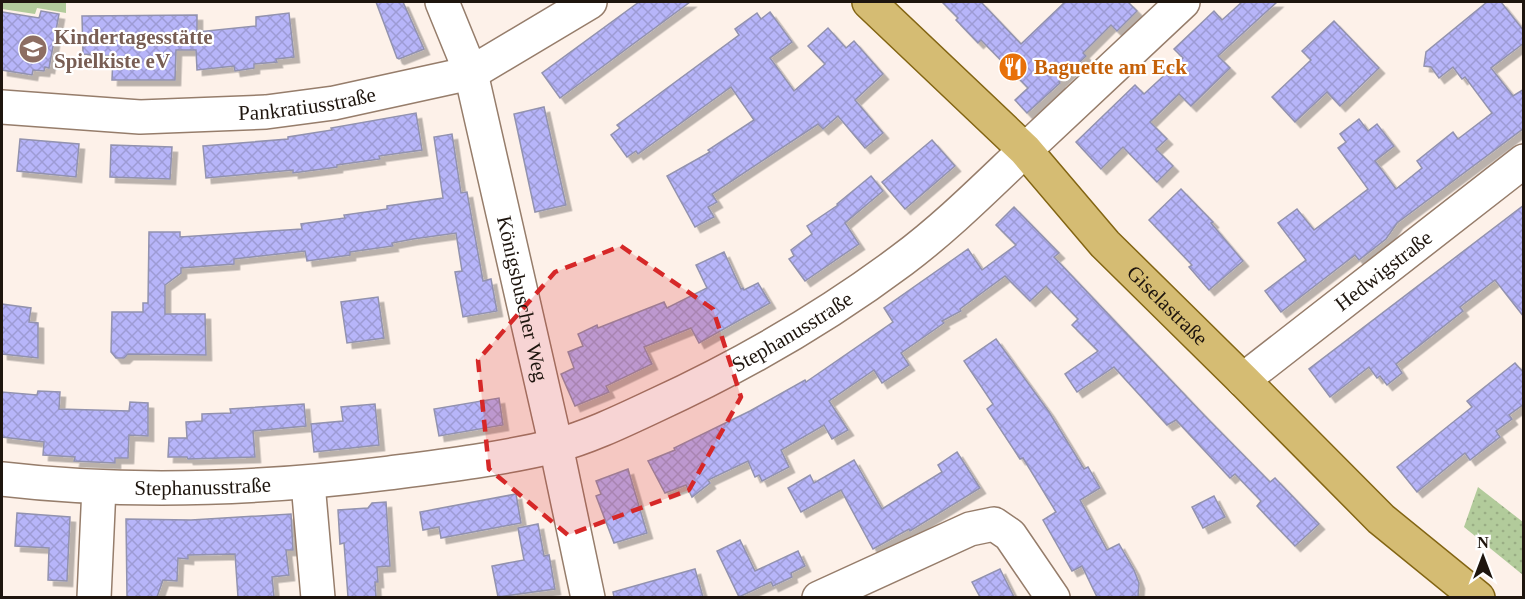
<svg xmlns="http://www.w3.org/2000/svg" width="1525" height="599" viewBox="0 0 1525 599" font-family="'Times New Roman',serif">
<defs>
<pattern id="grass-dots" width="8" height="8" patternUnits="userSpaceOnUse" patternTransform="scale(1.5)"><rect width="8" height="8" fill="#b2cb9b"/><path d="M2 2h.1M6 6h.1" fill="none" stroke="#99ad84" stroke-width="1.8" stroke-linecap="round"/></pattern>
<pattern id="building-cross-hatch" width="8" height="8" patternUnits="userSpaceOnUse" patternTransform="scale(1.5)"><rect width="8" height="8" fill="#b7b5f9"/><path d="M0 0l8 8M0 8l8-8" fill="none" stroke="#9d9bd4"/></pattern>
<filter id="shadow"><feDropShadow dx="5.5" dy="5.5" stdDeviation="0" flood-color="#0004"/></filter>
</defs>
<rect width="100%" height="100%" fill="#fdf1e9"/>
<path fill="url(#grass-dots)" d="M1478 487 1523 522V575L1464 527Z"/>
<path fill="#b2cb9b" d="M2 2H66V13L37 8 35 14 2 9Z"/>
<g fill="url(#building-cross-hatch)" stroke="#9292ae" stroke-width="1.5" filter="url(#shadow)">
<path d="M376 2H403L424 49 399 59 397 58Z"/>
<path d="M639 2H690L560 98 542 73Z"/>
<path d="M942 2H981L1021 44 1065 2H1128L1137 11 1117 31 1111 25 1083 53 1086 56 1059 82 1060 83 1027 113 1015 100 1028 88 981 40 978 43 956 20 958 18Z"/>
<path d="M1242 2H1277L1218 56 1230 68 1191 106 1179 94 1150 122 1167 139 1156 149 1173 166 1157 182 1123 147 1101 169 1076 142 1135 85 1144 94 1183 58 1174 49 1214 11 1222 20Z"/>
<path d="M1487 2H1501L1524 31V43L1491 68 1513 96 1524 89V128L1397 223 1386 239 1359 260 1355 255 1281 312 1265 291 1306 260 1278 223 1297 209 1314 230 1368 189 1338 148 1346 142 1340 134 1359 119 1368 131 1377 124 1394 146 1375 161 1396 189 1422 168 1417 161 1453 132 1458 139 1492 113 1465 77 1462 79 1453 67 1439 78 1431 67 1424 66 1426 52Z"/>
<path d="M41 11 59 14 49 68 45 67 44 71 33 70 32 75 2 70V12L39 18Z"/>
<path d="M770 12 792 42 770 58 794 91 825 64 808 46 828 28 846 48 854 41 883 74 855 100 883 133 865 148 838 116 823 129 818 124 712 194 717 202 708 207 714 217 695 227 667 176 710 152 708 150 754 120 731 87 638 154 636 151 627 157 611 135 620 128 617 125 739 35 735 29 757 13 761 19Z"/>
<path d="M289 13 294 57 276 59 277 62 254 64V68L235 71 234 66 197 70 196 50H176L175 80H112L113 56 83 54 82 16 197 15V32L256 26V17Z"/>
<path d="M1334 21 1379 68 1340 106 1327 92 1295 122 1272 97 1311 60 1302 51Z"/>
<path d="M544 107 566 205 535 212 514 114Z"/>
<path d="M416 113 422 150 379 156 380 159 337 165V167L293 173V170L206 178 203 146 288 139V137L332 130 331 128Z"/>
<path d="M452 134 461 193 467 192 483 281 491 279 497 311 463 317 455 272 462 271 456 233 413 239 392 243 393 246 350 252V255L307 261 305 251 234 259V264L181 268V273L165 285V314H205L206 355 128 354 124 358H116L111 352 112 312H143V303H148L149 232H180V237L302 229 301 224 345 218 344 215 387 209V206L443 198 434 137Z"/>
<path d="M20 139 79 144 76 177 17 171Z"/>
<path d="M932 140 955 166 905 209 882 182Z"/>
<path d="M111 145 172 147 170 179 110 177Z"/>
<path d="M871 176 883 191 845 223 859 244 805 281 789 259 794 256 791 250 812 234 807 226 838 205 837 204Z"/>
<path d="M1181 189 1213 222 1211 223 1243 261 1209 290 1189 267 1192 265 1149 220Z"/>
<path d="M1524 205V317L1495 280 1460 307 1463 311 1396 364 1402 373 1387 385 1380 376 1377 378 1369 367 1330 397 1309 369Z"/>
<path d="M1014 207 1059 253 1054 257 1204 415 1270 482 1275 478 1319 524 1295 546 1257 506 1261 501 1235 474 1230 478 1176 420 1167 425 1114 367 1077 392 1065 374 1098 351 1072 325 1078 319 1046 286 1030 301 1005 276 960 309 961 311 942 321 944 323 901 353 909 365 882 383 874 370 829 401 848 430 832 439 824 425 781 450 789 467 762 481 759 475 755 477 748 461 708 480 710 483 692 497 686 485 665 493 648 461 675 450 674 448 750 411 805 380 806 382 893 322 884 308 968 249 982 270 1016 245 996 225Z"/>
<path d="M724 252 741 289 743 288 744 290 758 283 770 303 699 343 691 328 644 347 652 364 606 386 609 392 575 406 561 374 574 368 568 352 583 346 578 334 597 325 598 328 664 302 667 308 707 288 696 265Z"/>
<path d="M378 297 384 338 347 343 341 302Z"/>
<path d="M2 304 31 308 29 322 38 323V358L2 354Z"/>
<path d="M996 339 1049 412 1084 469 1088 467 1100 488 1080 500 1107 550 1119 544 1134 570 1139 583 1138 597H1097L1082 566 1072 571 1043 520 1056 512 1023 458 1020 459 987 409 993 404 964 361Z"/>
<path d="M1515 363 1524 373V404L1509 415 1512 419 1496 431 1500 437 1470 460 1465 453 1417 492 1397 467 1472 407 1467 401Z"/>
<path d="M38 391 60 392 59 409 129 411 130 402 148 403V436L129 435 128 458H115V463L74 461 75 457 43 455 44 442 2 437V392L37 395Z"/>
<path d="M499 398 503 425 439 436 434 409Z"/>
<path d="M304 404 306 426 253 431 255 457 188 459 187 457H168L169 438H187L186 422 202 421V414L231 413 230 409Z"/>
<path d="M375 404 379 445 314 452 311 424 343 421 341 407Z"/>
<path d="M957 452 980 488 910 531 909 529 873 549 841 490 801 512 788 488 810 475 814 483 854 460 882 509 942 472 938 465Z"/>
<path d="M628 469 647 533 614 543 596 496 601 494 596 481Z"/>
<path d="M516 494 521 523 441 538 439 527 423 530 420 512Z"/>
<path d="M1214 496 1225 517 1203 528 1192 507Z"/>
<path d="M386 502 390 566 377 567 378 582H375L376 597H348L344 543 340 544 338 510 368 508 372 503Z"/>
<path d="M17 513 70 517 67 581 48 580 49 548 15 546Z"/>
<path d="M291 514 293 550H286L289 575 272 577 274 597H238L235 554 188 555V559L178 558 177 581 163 580 157 597H127L126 519 191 520Z"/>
<path d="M538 524 544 556 549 555 555 589 498 597 492 566 524 560 518 528Z"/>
<path d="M740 540 755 571 798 551 805 566 791 573 792 577 773 586 771 582 739 597 717 551Z"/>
<path d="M695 569 703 597H614L613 592Z"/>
<path d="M1000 569 1014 597H980L972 582Z"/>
</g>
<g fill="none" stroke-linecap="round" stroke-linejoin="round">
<g stroke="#967d6b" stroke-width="36">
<g id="minor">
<path id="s1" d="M442 2 471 73 556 446 588 598"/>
<path id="s2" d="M2 107 140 117 266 112 334 103 471 73 590 2"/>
<path id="s3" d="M1243 380 1524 161"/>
<path id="s4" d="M2 479C130 494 261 489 389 473 444 466 501 459 555 446 589 437 622 421 654 406 741 366 826 317 902 260 945 228 983 190 1022 153 1076 102 1130 52 1183 2"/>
<path d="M308 483 318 598"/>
<path d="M94 598 99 487"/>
<path d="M819 598 970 529 994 524 1010 535 1053 598"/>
</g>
</g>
<g stroke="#836513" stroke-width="36">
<g id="major">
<path id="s5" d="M869 2 1025 150 1105 244 1243 380 1381 519 1478 598"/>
</g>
</g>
<use href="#minor" stroke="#fff" stroke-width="33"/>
<use href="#major" stroke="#d5bc73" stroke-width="33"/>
</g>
<path fill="#d62828" fill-opacity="0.2" stroke="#d62828" stroke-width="4.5" stroke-dasharray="12 8" stroke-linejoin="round" d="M621 246 713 309 741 397 689 490 568 535 489 469 478 360 555 272Z"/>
<defs>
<g id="school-disc" transform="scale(1.5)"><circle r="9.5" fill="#8d6e63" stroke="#fff"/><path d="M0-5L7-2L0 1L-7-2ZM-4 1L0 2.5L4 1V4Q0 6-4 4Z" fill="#fff"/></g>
<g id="restaurant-disc" transform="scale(1.5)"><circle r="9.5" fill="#e8710a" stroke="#fff"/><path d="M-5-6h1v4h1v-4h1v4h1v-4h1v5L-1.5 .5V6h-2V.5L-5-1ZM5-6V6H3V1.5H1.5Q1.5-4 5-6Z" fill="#fff"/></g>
</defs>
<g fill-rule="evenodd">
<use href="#school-disc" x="33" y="49"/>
<use href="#restaurant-disc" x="1013" y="67"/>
</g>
<g text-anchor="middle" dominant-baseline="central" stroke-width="4.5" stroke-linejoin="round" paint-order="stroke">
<g font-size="21" font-weight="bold" fill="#785e54" stroke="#fff" text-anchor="start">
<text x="54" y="37">Kindertagesstätte<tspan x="54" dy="24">Spielkiste eV</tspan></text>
</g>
<g font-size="21" font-weight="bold" fill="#c56008" stroke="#fff" text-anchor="start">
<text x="1034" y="67">Baguette am Eck</text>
</g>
<g font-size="21" fill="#1e150e" stroke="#fff">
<text stroke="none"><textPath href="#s2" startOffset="306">Pankratiusstraße</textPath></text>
<text stroke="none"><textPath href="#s3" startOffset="178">Hedwigstraße</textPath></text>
<text stroke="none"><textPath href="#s1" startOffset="308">Königsbuscher Weg</textPath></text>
<text stroke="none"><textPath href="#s5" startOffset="426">Giselastraße</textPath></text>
<text stroke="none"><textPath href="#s4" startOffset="820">Stephanusstraße</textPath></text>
<text stroke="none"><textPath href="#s4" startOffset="201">Stephanusstraße</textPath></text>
</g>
</g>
<rect width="1525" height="599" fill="none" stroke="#1e150e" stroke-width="6"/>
<g transform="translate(1483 557)" stroke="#ffffff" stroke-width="4.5" paint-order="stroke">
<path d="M0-4.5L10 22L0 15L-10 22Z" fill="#1e150e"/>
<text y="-9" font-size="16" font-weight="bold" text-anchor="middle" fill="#1e150e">N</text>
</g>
</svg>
